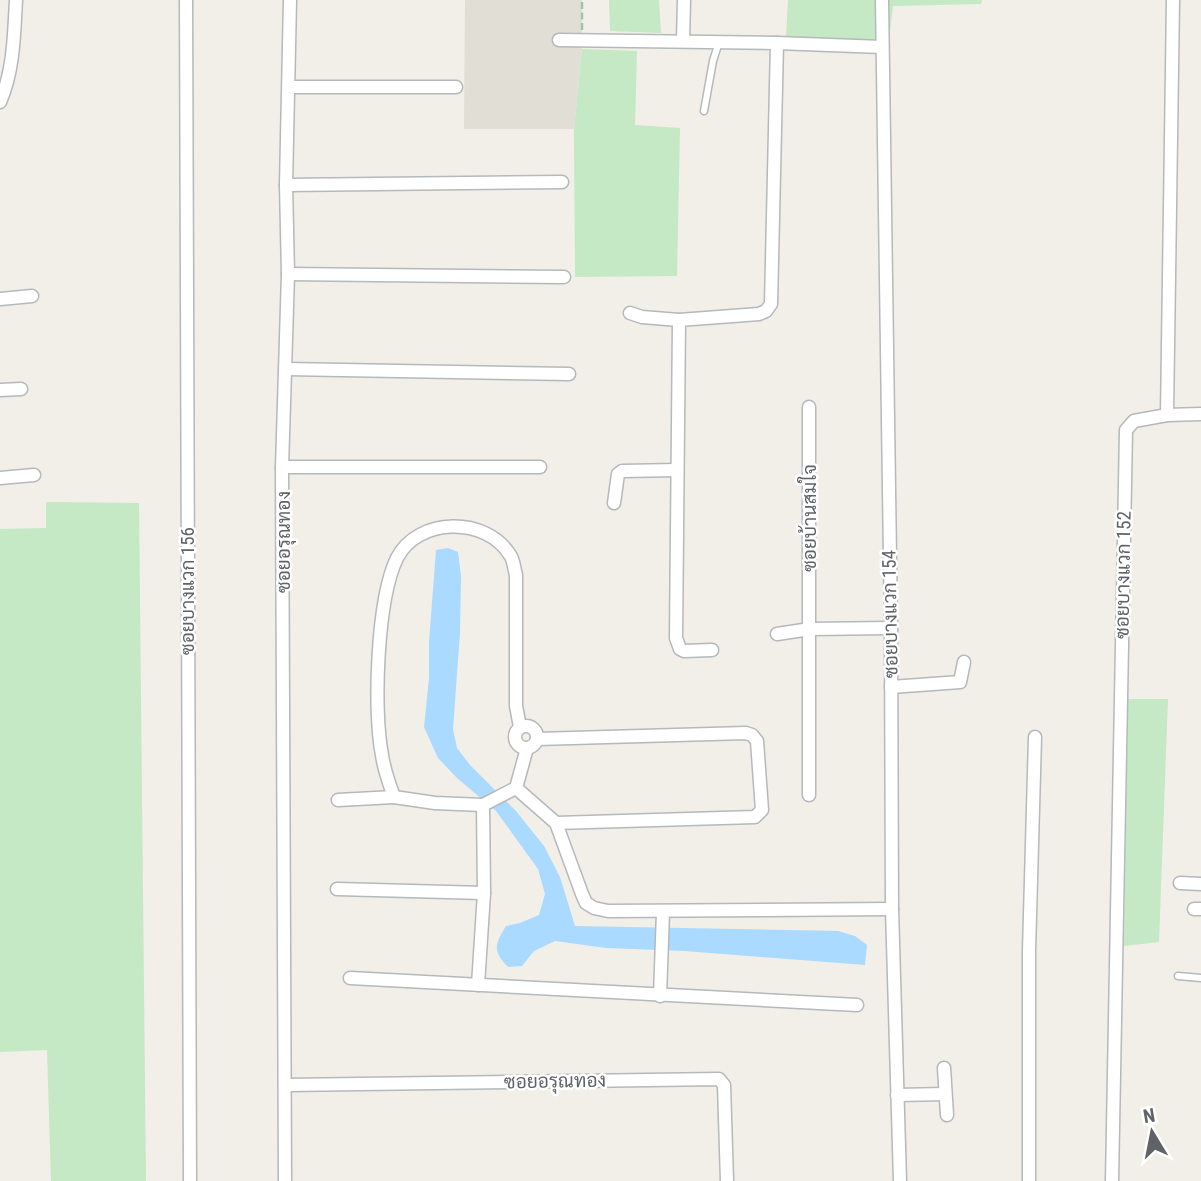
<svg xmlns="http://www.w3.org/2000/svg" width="1201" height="1181" viewBox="0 0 1201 1181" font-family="'Roboto Condensed',Sarabun,sans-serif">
<rect width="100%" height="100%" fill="#f1efe8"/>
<path fill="#e1ded6" d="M465 0H582V49L574 129H464Z"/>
<g fill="#c5e8c5">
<path d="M609 0H659L661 33 610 31Z"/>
<path d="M788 0H982L981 4 893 6 888 47 786 38Z"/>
<path d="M582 49 637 51 635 125 680 128 677 276 575 277 574 129Z"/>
<path d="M46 502 139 503 146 1181H51L47 1050 0 1052V529L46 528Z"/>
<path d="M1128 699H1168L1159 942 1124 946Z"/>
</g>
<path fill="#aadaff" d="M448 548 458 552 461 576 460 633 453 729 457 748 470 765 516 811 544 846 560 877 575 926 838 931 855 936 867 945 865 965 685 951 606 948 555 941 534 951 522 966 508 967C492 951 495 944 506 926L520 923 539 915 545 894 538 869 496 811 457 778 438 758 424 727 429 678V642L436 550Z"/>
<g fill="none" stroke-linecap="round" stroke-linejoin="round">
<g stroke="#b5b8bc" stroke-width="9">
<g id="lane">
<path d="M704 111 713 61 719 42"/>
<path d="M1178 976 1201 978"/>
</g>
</g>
<g stroke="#b5b8bc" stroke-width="15">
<g id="street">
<path d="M186 0 190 1181"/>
<path d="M882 0 891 628 892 909 900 1181"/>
<path d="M559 40 777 43 882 47"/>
<path d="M683 41 684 0"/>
<path d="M289 87H456"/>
<path d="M0 102C14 70 14 34 16 0"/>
<path d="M286 185 562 182"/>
<path d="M288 274 564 277"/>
<path d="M0 299 32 296"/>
<path d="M630 313 642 317 679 320 759 314 766 311 771 304 777 43"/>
<path d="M679 320 676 638 680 649 684 651 712 650"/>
<path d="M286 369 569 374"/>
<path d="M0 390 21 389"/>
<path d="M809 407V795"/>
<path d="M1167 415 1201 414"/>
<path d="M282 467H540"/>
<path d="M0 478 34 475"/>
<path d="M614 503 618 474 622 471 677 470"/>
<path d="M777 634 810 629 891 628"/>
<path d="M891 687 960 682 964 662"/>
<circle cx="526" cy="737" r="11"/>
<path d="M537 739 746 733 752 735 757 741 762 810 755 817 556 823"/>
<path d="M516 788 527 748"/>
<path d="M338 800 394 797"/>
<path d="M483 805 435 803 394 797C389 783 384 770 382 755 373 710 377 599 397 558 418 517 486 516 510 555 514 560 514 569 516 575V706L520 727"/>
<path d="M1180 883 1201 884"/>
<path d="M337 889 484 893"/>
<path d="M1194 909H1201"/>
<path d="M350 978 857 1005"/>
<path d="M478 985 484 893 483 805 516 788 556 823 582 894 586 903 594 908 608 911 892 909"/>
<path d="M660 996 663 912"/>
<path d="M944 1068 947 1115"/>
<path d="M286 1085 719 1079 724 1085 727 1181"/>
<path d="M897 1095 945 1094"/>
<path d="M285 1181 282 467 288 274 286 185 290 0"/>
<path d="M1029 1181V951L1035 737"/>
<path d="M1112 1181 1126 430 1134 421 1167 415 1173 0"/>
</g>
</g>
<path stroke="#9cc7a9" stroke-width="2.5" stroke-dasharray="7 3.5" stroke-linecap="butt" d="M582 30V0"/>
<use href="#lane" stroke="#fff" stroke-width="6"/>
<use href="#street" stroke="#fff" stroke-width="12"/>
</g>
<g text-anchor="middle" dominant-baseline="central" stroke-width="5" stroke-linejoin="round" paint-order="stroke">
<g font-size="19" fill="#5f6368" stroke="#fff">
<text transform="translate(809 518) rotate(-90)">ซอยบ้านสมใจ</text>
<text transform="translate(283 542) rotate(-90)">ซอยอรุณทอง</text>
<text transform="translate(1123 575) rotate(-89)">ซอยบางแวก 152</text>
<text transform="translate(187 591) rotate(-90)">ซอยบางแวก 156</text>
<text transform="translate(890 614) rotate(-91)">ซอยบางแวก 154</text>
<text transform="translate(555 1081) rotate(-1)">ซอยอรุณทอง</text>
</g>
</g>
<g transform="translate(1152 1132) rotate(350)" stroke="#ffffff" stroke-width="5" paint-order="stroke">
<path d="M0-5L12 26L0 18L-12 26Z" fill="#5f6368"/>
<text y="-10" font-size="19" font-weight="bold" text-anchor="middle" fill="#5f6368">N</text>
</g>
</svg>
